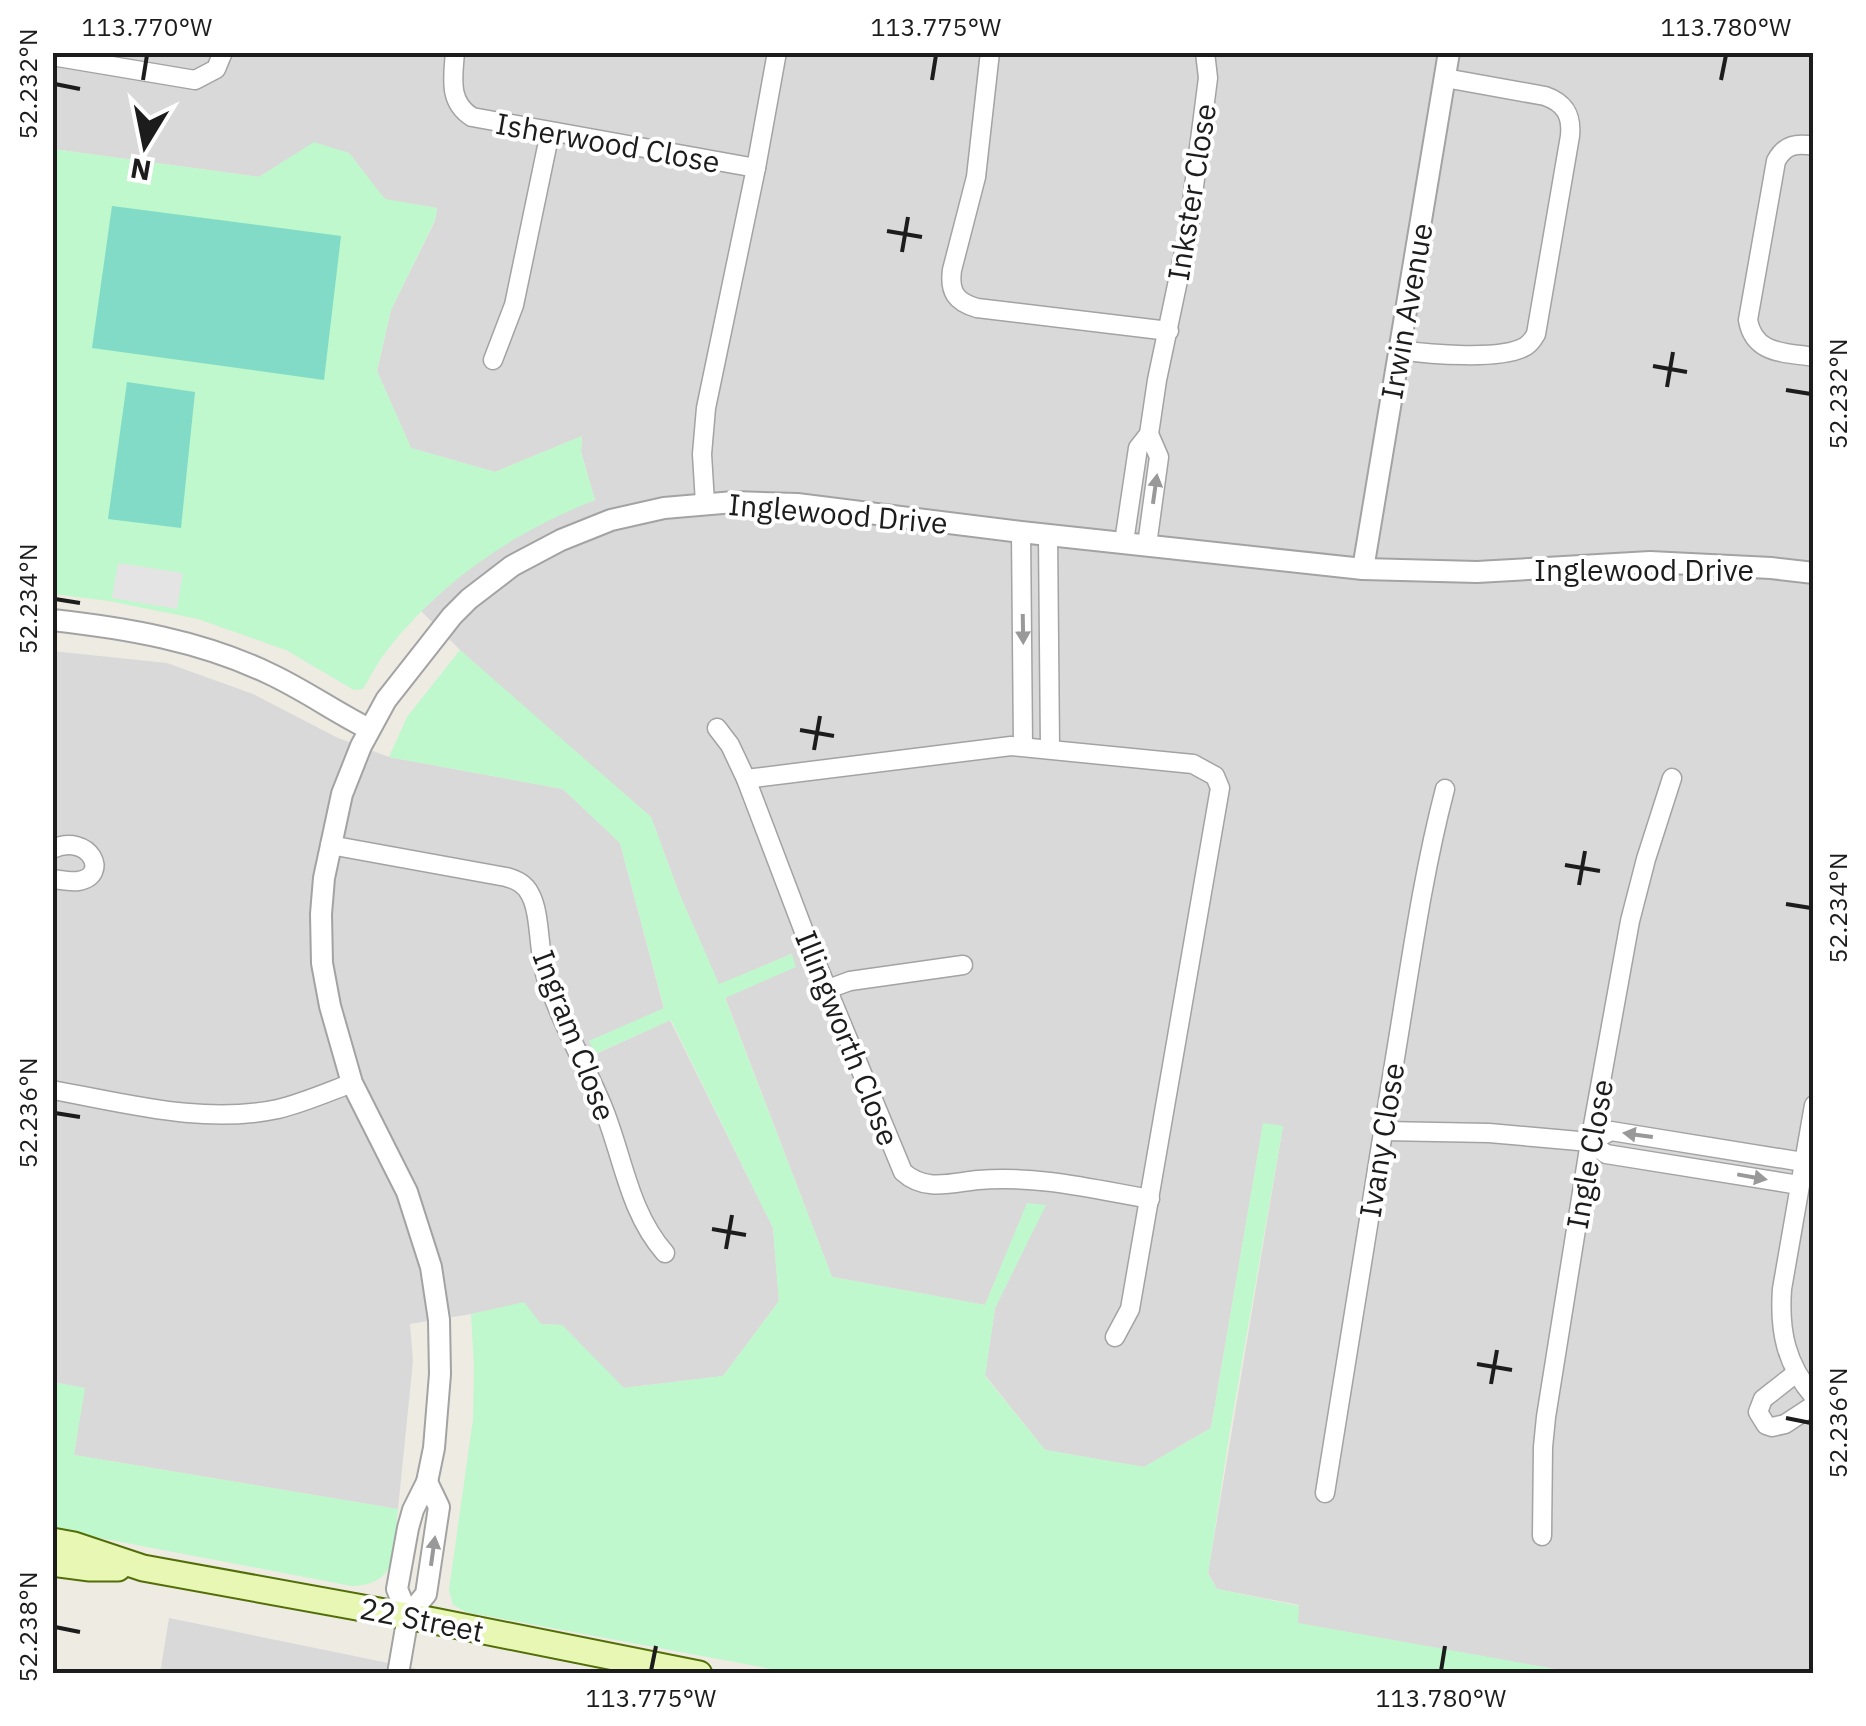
<svg xmlns="http://www.w3.org/2000/svg" width="1866" height="1726" viewBox="0 0 1866 1726" font-family="'IBM Plex Sans',sans-serif">
<rect width="100%" height="100%" fill="#edebe2"/>
<g fill="#dad9d9">
<path d="M53 53H1813V1673H1577L1297 1623 1299 1605 1217 1589 1208 1573 1283 1126 1263 1124 1211 1428 1144 1467 1045 1450 985 1375 995 1308 1045 1206 1027 1204 985 1305 832 1277 725 997 795 967 791 954 719 985 679 893 651 817 530 713 460 650 421 611 466 570 504 544 555 515 595 500 581 452 582 436 495 472 411 448 377 371 391 310 435 221 437 208 385 200 349 153 314 143 259 177 53 149Z"/>
<path d="M52 651 167 663 253 694 338 738 389 757 563 789 620 843 664 1009 589 1041 596 1054 670 1020 773 1228 779 1301 723 1376 623 1388 562 1325 541 1324 524 1303 471 1314 410 1324 413 1361 398 1509 74 1455 84 1388 52 1382Z"/>
<path d="M169 1618 437 1673 160 1674Z"/>
</g>
<g fill="#bef8cc">
<path d="M314 142 349 153 385 199 437 208 435 220 391 310 377 371 411 448 495 472 582 436 581 452 595 500C514 532 442 580 388 649 378 661 371 676 363 689L354 690 286 650 198 619 109 601 53 594V149L259 177Z"/>
<path d="M460 650 651 817 679 893 719 984 792 954 796 967 725 998 832 1277 985 1305 1027 1203 1046 1205 995 1308 985 1376 1045 1450 1144 1467 1211 1428 1263 1123 1283 1126 1230 1430 1208 1574 1217 1589 1299 1606 1298 1623 1577 1673H793L466 1612 453 1605 449 1590 473 1419 474 1365 471 1314 524 1302 541 1324 562 1325 624 1388 723 1376 779 1301 773 1228 671 1020 595 1054 589 1041 664 1008 620 843 563 789 389 757 407 717Z"/>
<path d="M52 1382 85 1388 74 1455 398 1509C393 1548 401 1584 352 1586L53 1529Z"/>
</g>
<g fill="#81dbc7">
<path d="M112 206 341 236 324 380 92 348Z"/>
<path d="M127 382 195 392 181 528 108 519Z"/>
</g>
<path fill="#e4e4e4" d="M118 563 183 573 177 609 112 598Z"/>
<g fill="none" stroke-linecap="round" stroke-linejoin="round">
<g stroke="#a3a3a3" stroke-width="21">
<g id="minor">
<path d="M455 52C453 78 448 102 472 117L756 168"/>
<path d="M990 52 976 177 952 270C949 292 956 302 977 308L1169 331"/>
<path d="M52 56 195 80 216 69 223 52"/>
<path d="M1814 146C1797 143 1785 144 1776 161L1748 320C1754 355 1785 352 1814 357"/>
<path d="M1400 350C1427 354 1503 361 1526 346 1531 343 1533 339 1536 334L1570 136C1572 115 1565 103 1545 96L1445 78"/>
<path d="M493 360 514 305 550 132"/>
<path d="M705 503 702 454 706 408 756 168 777 52"/>
<path d="M1021 532 1023 746"/>
<path d="M1048 535 1050 748"/>
<path d="M1124 542 1138 448 1149 434 1157 380 1188 233 1208 78 1205 52"/>
<path d="M1147 545 1159 457 1149 434"/>
<path d="M717 728 730 745 746 779 811 950 903 1172C925 1192 951 1183 978 1180 1037 1175 1093 1189 1150 1199"/>
<path d="M746 779 1011 746 1193 764 1215 776 1220 788 1130 1309 1115 1337"/>
<path d="M330 845 506 877C517 880 525 884 530 894 541 913 538 953 546 977 560 1021 584 1062 602 1105 623 1155 628 1211 665 1253"/>
<path d="M52 849C90 832 111 876 78 881 70 882 61 880 52 879"/>
<path d="M828 989 850 981 963 965"/>
<path d="M52 1090C126 1103 203 1125 278 1109 303 1103 328 1092 352 1083"/>
<path d="M1814 1105 1782 1289C1779 1332 1786 1364 1814 1397"/>
<path d="M1383 1131 1489 1133 1590 1142 1611 1131 1803 1162"/>
<path d="M1590 1142 1606 1154 1799 1185"/>
<path d="M1795 1374 1763 1399 1758 1412 1766 1425 1772 1427 1785 1424 1814 1405"/>
<path d="M1325 1493C1347 1348 1371 1203 1395 1058 1410 968 1422 877 1445 789"/>
<path d="M1542 1536 1543 1447 1546 1417 1590 1142 1630 921 1646 859 1672 778"/>
</g>
</g>
<g stroke="#a3a3a3" stroke-width="24">
<g id="tertiary">
<path d="M1363 569 1449 52"/>
<path d="M52 620C126 628 201 641 268 673 303 689 335 712 369 729"/>
<path d="M408 1616 397 1589 408 1528 413 1510 427 1482 434 1448 440 1374 439 1320 431 1267 407 1192 352 1083 330 1006 322 963 321 914 324 878 342 794 361 746 386 700 452 616 469 599 512 566 561 540 611 520 664 508 734 502 797 504 1021 532 1363 569 1477 572 1650 562 1771 568 1814 573"/>
<path d="M398 1674 408 1616 426 1594 439 1507 427 1482"/>
</g>
</g>
<g stroke="#526f07" stroke-width="29">
<g id="secondary">
<path d="M52 1541 74 1545 143 1568 434 1621 699 1674"/>
<path d="M52 1563 90 1568H118"/>
</g>
</g>
<use href="#minor" stroke="#fff" stroke-width="18"/>
<use href="#tertiary" stroke="#fff" stroke-width="20"/>
<use href="#secondary" stroke="#e9f7b5" stroke-width="25"/>
</g>
<defs><path id="oneway-solid" d="M-6-.8H1V-3.2L6.5 0L1 3.2V.8H-6Z" transform="scale(2.5)"/></defs>
<g fill="#999">
<use href="#oneway-solid" transform="translate(1155 489) rotate(-82)"/>
<use href="#oneway-solid" transform="translate(1023 629) rotate(89)"/>
<use href="#oneway-solid" transform="translate(1638 1135) rotate(-172)"/>
<use href="#oneway-solid" transform="translate(1752 1177) rotate(10)"/>
<use href="#oneway-solid" transform="translate(433 1551) rotate(-82)"/>
</g>
<path fill="none" stroke="#1c1c1c" stroke-width="4" d="M143 80 147 55M932 80 936 55M1721 80 1726 55M55 84 80 89M887 231 922 237M902 252 908 217M1653 366 1687 372M1667 387 1673 352M1786 390 1811 394M55 599 80 603M800 730 834 736M814 750 820 716M1565 865 1600 871M1579 885 1585 851M1786 904 1811 908M55 1113 80 1117M712 1229 746 1235M726 1249 732 1215M1477 1364 1512 1370M1491 1384 1497 1350M1786 1418 1811 1423M55 1627 80 1632M651 1671 656 1646M1441 1671 1445 1646"/>
<g text-anchor="middle" dominant-baseline="central" stroke-width="8" stroke-linejoin="round" paint-order="stroke">
<g font-size="30" fill="#1c1c1c" stroke="#fff">
<text transform="translate(608 142) rotate(10)">Isherwood Close</text>
<text transform="translate(1191 192) rotate(-81)">Inkster Close</text>
<text transform="translate(1406 311) rotate(-80)">Irwin Avenue</text>
<text transform="translate(838 513) rotate(5)">Inglewood Drive</text>
<text x="1644" y="569">Inglewood Drive</text>
<text transform="translate(575 1035) rotate(69)">Ingram Close</text>
<text transform="translate(848 1038) rotate(68)">Illingworth Close</text>
<text transform="translate(1381 1140) rotate(-81)">Ivany Close</text>
<text transform="translate(1589 1154) rotate(-80)">Ingle Close</text>
<text transform="translate(422 1619) rotate(11)">22 Street</text>
</g>
</g>
<rect width="1866" height="1726" fill="none" stroke="#ffffff" stroke-width="110"/>
<g transform="translate(145 145) rotate(190)" stroke="#ffffff" stroke-width="8" paint-order="stroke">
<path d="M0-8L18 38L0 25L-18 38Z" fill="#1c1c1c"/>
<text y="-15" font-size="28" font-weight="bold" text-anchor="middle" fill="#1c1c1c">N</text>
</g>
<rect x="55" y="55" width="1756" height="1616" fill="none" stroke="#1c1c1c" stroke-width="4"/>
<g font-size="25" text-anchor="middle" fill="#1c1c1c">
<text x="147" y="36">113.770°W</text>
<text x="936" y="36">113.775°W</text>
<text x="1726" y="36">113.780°W</text>
<text transform="translate(28 84) rotate(-90)" y="9">52.232°N</text>
<text transform="translate(1838 394) rotate(-90)" y="9">52.232°N</text>
<text transform="translate(28 599) rotate(-90)" y="9">52.234°N</text>
<text transform="translate(1838 908) rotate(-90)" y="9">52.234°N</text>
<text transform="translate(28 1113) rotate(-90)" y="9">52.236°N</text>
<text transform="translate(1838 1423) rotate(-90)" y="9">52.236°N</text>
<text transform="translate(28 1627) rotate(-90)" y="9">52.238°N</text>
<text x="651" y="1707">113.775°W</text>
<text x="1441" y="1707">113.780°W</text>
</g>
</svg>
